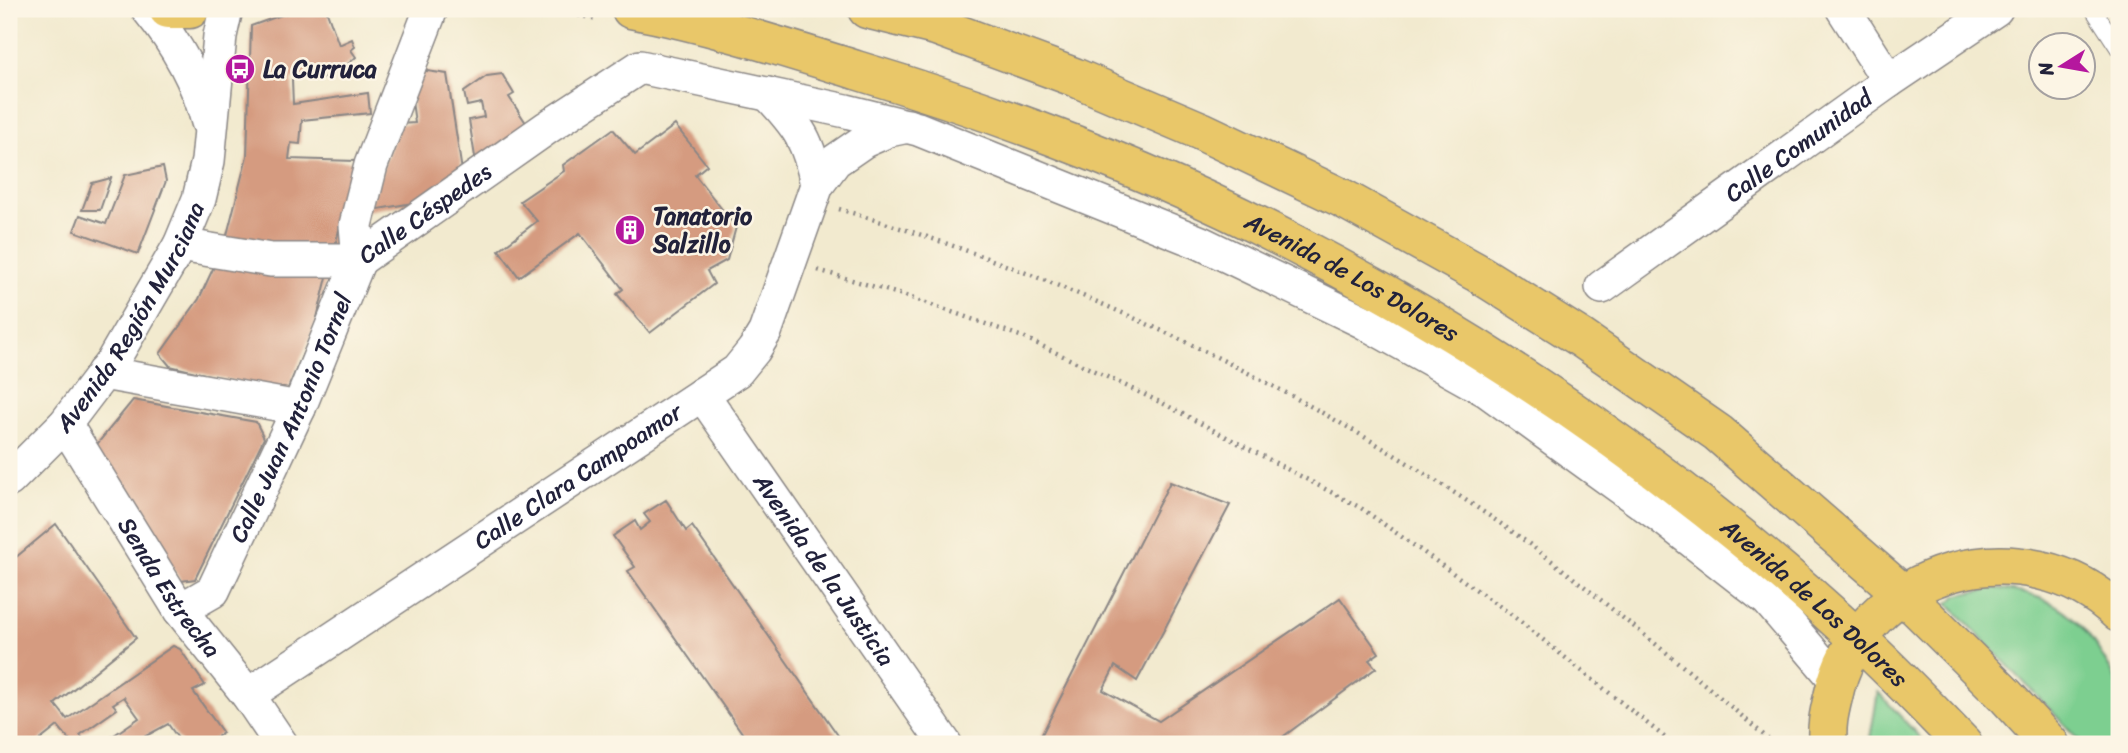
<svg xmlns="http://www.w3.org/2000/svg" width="2128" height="753" viewBox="0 0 2128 753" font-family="Sriracha,sans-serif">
<rect width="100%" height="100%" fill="#fcf5e5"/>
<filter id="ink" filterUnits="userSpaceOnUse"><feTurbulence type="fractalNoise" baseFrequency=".0143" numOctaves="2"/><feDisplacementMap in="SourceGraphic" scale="14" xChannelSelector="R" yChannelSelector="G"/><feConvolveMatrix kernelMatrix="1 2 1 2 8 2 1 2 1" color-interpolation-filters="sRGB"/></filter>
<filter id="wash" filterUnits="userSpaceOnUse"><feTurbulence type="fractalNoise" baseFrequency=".00686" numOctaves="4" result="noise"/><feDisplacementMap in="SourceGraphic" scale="28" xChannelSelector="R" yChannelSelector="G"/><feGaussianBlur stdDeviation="1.57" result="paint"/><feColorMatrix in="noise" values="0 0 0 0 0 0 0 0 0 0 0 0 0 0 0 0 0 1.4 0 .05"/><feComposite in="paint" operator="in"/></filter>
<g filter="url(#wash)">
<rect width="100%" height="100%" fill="#f2eacf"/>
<g fill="#7dcf90" stroke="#507866" stroke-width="2">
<path d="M1995 588C2049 595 2074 608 2103 657 2108 666 2118 679 2119 690 2122 708 2119 727 2119 744H2083L1948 603 1958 595Z"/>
<path d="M1878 692 1926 744H1869Z"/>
</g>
<g id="blocks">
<g fill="#d59b80">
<path d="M298 9H326L339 45 352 39 355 47 351 50 356 57 347 65 318 81 315 73 292 80 293 104 368 93 370 113 302 120 300 144 291 143 289 159 356 161 333 254 225 243 247 156 251 26Z"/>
<path d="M420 70 447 74 462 171 424 201 367 211 399 124 415 123 411 94Z"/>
<path d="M502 74 514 94 509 97 528 126 476 163 469 120 484 117 481 103 467 106 464 92 487 76Z"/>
<path d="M675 125 707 165 695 175 736 227 727 260 707 271 714 284 650 333 617 294 623 289 580 233 519 277 499 250 537 221 520 201 564 171 563 165 613 129 635 155Z"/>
<path d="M163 167 166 181 138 254 74 231 80 215 106 224 125 175Z"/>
<path d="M111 178 100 210H82L92 183Z"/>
<path d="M217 260 328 273 315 326 286 393 170 366 160 354 199 299Z"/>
<path d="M133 400 256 422 264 438 195 579 181 581 93 449Z"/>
<path d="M1170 482 1230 505 1137 681 1115 666 1103 690 1159 721 1340 598 1379 653 1369 660 1376 668 1273 744H1044L1038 742Z"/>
<path d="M666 500 686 531 692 526 844 744H750L628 571 635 567 613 536 635 521 640 530 650 522 644 514Z"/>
<path d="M56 524 136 638 55 704 67 719 173 646 180 649 205 685 193 691 223 733 206 744H182L168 724 131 744H101L139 718 124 697 113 704 117 709 80 735 87 744H73L58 726 35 744H9V563Z"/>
</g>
</g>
</g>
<g filter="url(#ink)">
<use href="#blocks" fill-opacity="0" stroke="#8a8685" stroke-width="2"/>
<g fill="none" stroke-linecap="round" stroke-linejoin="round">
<g stroke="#8a8685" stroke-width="18">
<path id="lane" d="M2093 9 2119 49"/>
</g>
<g stroke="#8a8685" stroke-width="36">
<g id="street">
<path d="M148 9C176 43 197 79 208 122"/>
<path d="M1843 9 1889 81"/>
<path d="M768 94C799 127 809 141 817 185"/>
<path id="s1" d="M180 245 271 260H359L548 127 640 67 846 111 918 129 1201 243 1364 322 1486 390 1663 518 1768 600 1836 680"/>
<path id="s2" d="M1602 287 1889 81 1996 9"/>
<path d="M103 373 299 408"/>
<path id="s3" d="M702 394 945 744"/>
<path id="s4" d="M65 424 180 610 248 695 281 744"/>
<path id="s5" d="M9 480 65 424 112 362 180 245 199 199 208 161 220 36 226 9"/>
<path id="s6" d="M180 610 213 591 299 408 359 260 356 225 371 165 431 9"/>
<path id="s7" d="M248 695 737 371 754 350 765 332 817 185 835 161 864 141 889 130 908 126"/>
</g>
</g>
<g stroke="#8a8685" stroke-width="41">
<g id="primary">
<path d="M168 9H190"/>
<path id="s8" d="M631 9C707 23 782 47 856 70 1009 116 1161 173 1302 248 1504 354 1692 485 1859 640 1895 673 1929 709 1963 744"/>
<path d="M867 9 936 26 1074 77 1201 131 1342 198 1476 272 1581 338 1718 433 1903 594 2006 696 2050 744"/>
<path d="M1828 744C1826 727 1829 713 1833 697 1860 567 2026 523 2119 613"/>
</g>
</g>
<g stroke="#8a8685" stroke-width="4.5" stroke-dasharray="2 5" stroke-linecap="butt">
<path d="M544 9 598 19"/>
<path d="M839 209C1076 279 1303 387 1507 528 1547 556 1585 587 1623 618 1675 659 1725 701 1774 744"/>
<path d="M818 270 909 297 1023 337 1164 404 1361 508 1512 615 1673 744"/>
</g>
<use href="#lane" stroke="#fff" stroke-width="16"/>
<use href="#street" stroke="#fff" stroke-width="33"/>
<use href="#primary" stroke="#e9c769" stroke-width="38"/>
</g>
</g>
<defs>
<g id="bus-disc" transform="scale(1.575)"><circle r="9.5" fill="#b5179e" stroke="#fcf5e5"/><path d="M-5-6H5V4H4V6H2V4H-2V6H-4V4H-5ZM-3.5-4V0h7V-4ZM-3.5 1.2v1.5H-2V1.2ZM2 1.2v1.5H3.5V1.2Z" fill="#fff"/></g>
<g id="building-disc" transform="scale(1.575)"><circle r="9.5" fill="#b5179e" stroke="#fcf5e5"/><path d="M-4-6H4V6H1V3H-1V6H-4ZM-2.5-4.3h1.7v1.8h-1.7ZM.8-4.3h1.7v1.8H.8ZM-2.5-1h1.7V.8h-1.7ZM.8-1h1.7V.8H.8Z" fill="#fff"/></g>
</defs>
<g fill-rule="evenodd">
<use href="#bus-disc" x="240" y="69"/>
<use href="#building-disc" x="630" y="230"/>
</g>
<g text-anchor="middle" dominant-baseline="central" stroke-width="5" stroke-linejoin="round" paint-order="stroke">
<g font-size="24" font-weight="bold" fill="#22223b" stroke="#fcf5e5" text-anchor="start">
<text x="263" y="69">La Curruca</text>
<text x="653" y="216">Tanatorio<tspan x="653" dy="28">Salzillo</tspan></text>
</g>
<g font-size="24" fill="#22223b" stroke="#fcf5e5">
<text stroke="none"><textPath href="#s2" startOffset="242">Calle Comunidad</textPath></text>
<text stroke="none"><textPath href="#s1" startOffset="261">Calle Céspedes</textPath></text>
<text stroke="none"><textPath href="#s8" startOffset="772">Avenida de Los Dolores</textPath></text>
<text stroke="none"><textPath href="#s5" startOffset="205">Avenida Región Murciana</textPath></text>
<text stroke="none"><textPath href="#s6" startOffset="228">Calle Juan Antonio Tornel</textPath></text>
<text stroke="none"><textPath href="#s7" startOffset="396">Calle Clara Campoamor</textPath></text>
<text stroke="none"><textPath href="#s3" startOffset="214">Avenida de la Justicia</textPath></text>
<text stroke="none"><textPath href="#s4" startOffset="194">Senda Estrecha</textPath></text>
<text stroke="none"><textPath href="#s8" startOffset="1339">Avenida de Los Dolores</textPath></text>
</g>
</g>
<rect width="2128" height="753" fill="none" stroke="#fcf5e5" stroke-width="35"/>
<g transform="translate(2062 66) rotate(259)"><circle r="33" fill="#fcf5e5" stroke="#a5a1a1" stroke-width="2"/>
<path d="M0-5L12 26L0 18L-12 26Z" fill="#b5179e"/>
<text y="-10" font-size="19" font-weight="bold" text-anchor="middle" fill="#22223b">N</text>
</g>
</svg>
